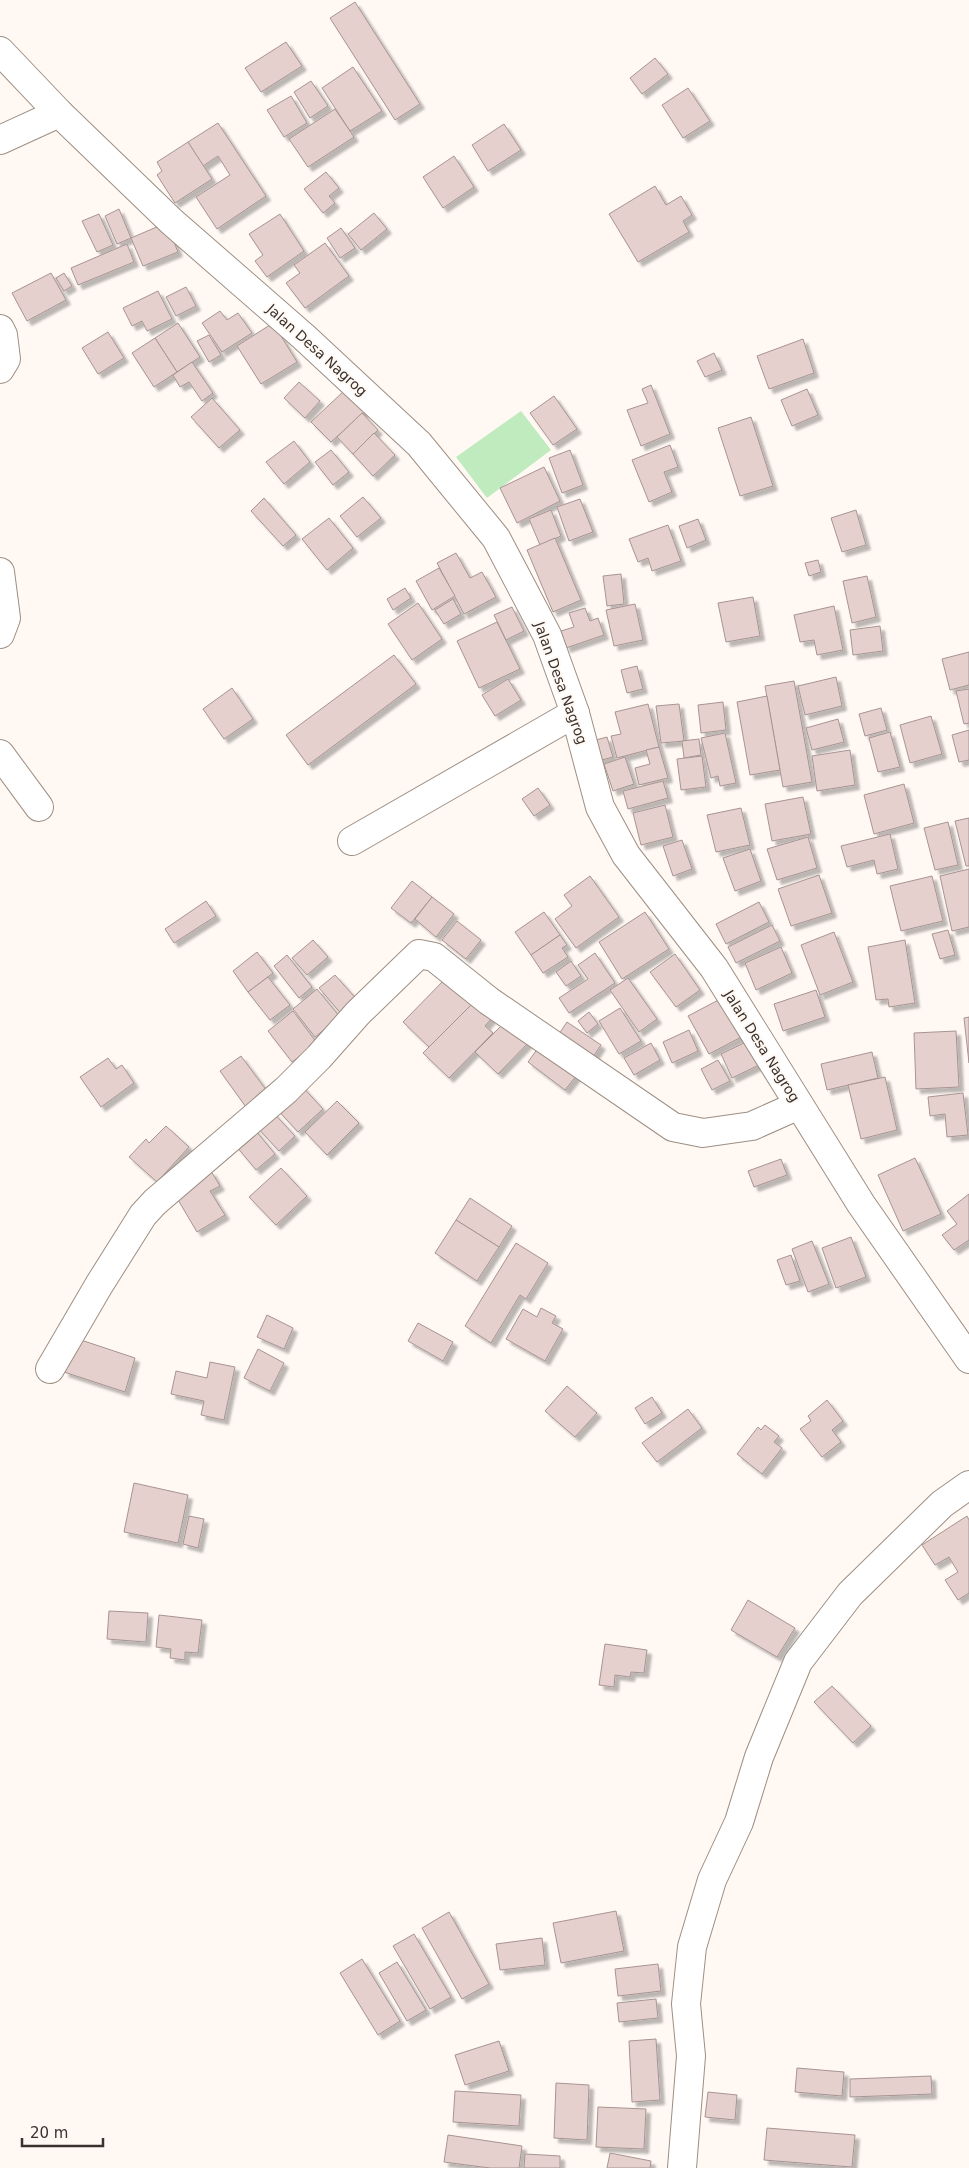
<svg xmlns="http://www.w3.org/2000/svg" width="969" height="2168" viewBox="0 0 969 2168" font-family="'DejaVu Sans',sans-serif">
<defs>
<filter id="shadow"><feDropShadow dx="4.5" dy="4.5" stdDeviation="1" flood-color="#0004"/></filter>
</defs>
<rect width="100%" height="100%" fill="#fff8f3"/>
<path fill="#c0ebbe" d="M521 411 551 450 487 498 456 457Z"/>
<g fill="#e5d0ce" stroke="#a79492" filter="url(#shadow)">
<path d="M355 2 420 104 395 120 330 18Z"/>
<path d="M286 42 302 66 261 92 245 68Z"/>
<path d="M655 58 668 74 642 94 630 78Z"/>
<path d="M353 67 382 111 350 131 322 88Z"/>
<path d="M311 81 328 106 310 118 294 92Z"/>
<path d="M688 88 710 121 683 138 662 105Z"/>
<path d="M291 96 307 123 284 137 267 110Z"/>
<path d="M335 109 354 137 308 167 289 139Z"/>
<path d="M218 123 266 196 217 229 196 197 230 175 218 156 203 166 188 142Z"/>
<path d="M504 124 521 150 488 171 472 145Z"/>
<path d="M188 142 212 179 175 203 157 175 162 171 157 162Z"/>
<path d="M454 156 474 187 443 208 423 177Z"/>
<path d="M326 172 339 188 329 196 335 203 323 213 304 189Z"/>
<path d="M655 186 666 205 681 196 692 215 683 221 689 232 638 262 609 214Z"/>
<path d="M119 209 131 238 117 244 105 216Z"/>
<path d="M374 213 387 229 361 250 348 234Z"/>
<path d="M99 214 113 245 97 252 82 221Z"/>
<path d="M280 214 304 251 267 277 255 261 263 255 249 234Z"/>
<path d="M166 223 178 252 143 266 131 238Z"/>
<path d="M341 228 355 248 340 258 327 238Z"/>
<path d="M325 243 349 276 305 308 286 283 300 273 294 265Z"/>
<path d="M127 244 134 262 78 285 71 268Z"/>
<path d="M51 273 66 300 27 321 12 293Z"/>
<path d="M64 273 72 286 64 291 56 278Z"/>
<path d="M186 287 196 306 176 316 166 297Z"/>
<path d="M158 291 172 319 147 331 142 321 132 326 123 308Z"/>
<path d="M220 311 227 320 238 313 252 333 222 352 202 323Z"/>
<path d="M178 323 200 357 177 372 155 338Z"/>
<path d="M273 323 297 362 261 384 237 346Z"/>
<path d="M108 332 124 358 98 374 82 348Z"/>
<path d="M209 335 221 355 209 362 197 341Z"/>
<path d="M155 338 177 372 154 387 132 353Z"/>
<path d="M803 339 814 373 769 389 757 356Z"/>
<path d="M714 353 722 370 705 377 697 361Z"/>
<path d="M192 362 213 393 202 401 189 382 180 387 173 375Z"/>
<path d="M299 382 320 401 305 418 284 398Z"/>
<path d="M651 385 670 434 641 446 627 410 648 403 642 389Z"/>
<path d="M807 389 818 415 792 426 781 400Z"/>
<path d="M345 390 365 411 331 442 311 422Z"/>
<path d="M554 396 577 429 553 445 530 413Z"/>
<path d="M212 398 240 430 219 448 191 417Z"/>
<path d="M362 413 378 430 353 454 337 437Z"/>
<path d="M751 417 773 486 740 496 718 428Z"/>
<path d="M374 433 395 455 373 476 353 454Z"/>
<path d="M294 441 310 462 284 484 266 462Z"/>
<path d="M670 445 678 467 664 472 672 492 649 502 632 460Z"/>
<path d="M331 450 349 472 333 485 315 462Z"/>
<path d="M570 450 583 485 562 493 549 458Z"/>
<path d="M544 467 560 501 517 523 500 488Z"/>
<path d="M363 497 381 518 357 537 340 516Z"/>
<path d="M264 498 296 535 283 546 251 511Z"/>
<path d="M580 499 593 532 569 541 557 507Z"/>
<path d="M551 510 561 536 540 545 529 519Z"/>
<path d="M856 510 866 545 842 552 831 518Z"/>
<path d="M329 518 353 548 327 570 302 539Z"/>
<path d="M698 519 706 540 687 548 679 526Z"/>
<path d="M668 525 681 561 652 571 648 558 638 562 629 539Z"/>
<path d="M555 538 581 600 553 612 527 550Z"/>
<path d="M456 553 470 578 482 572 496 597 464 614 437 563Z"/>
<path d="M818 560 821 572 809 576 805 563Z"/>
<path d="M439 568 455 596 432 610 416 581Z"/>
<path d="M621 574 624 604 607 606 603 576Z"/>
<path d="M867 576 876 617 852 623 843 581Z"/>
<path d="M405 588 411 598 393 610 387 599Z"/>
<path d="M753 597 760 636 726 642 718 603Z"/>
<path d="M453 599 461 614 444 624 435 610Z"/>
<path d="M418 603 442 639 412 660 388 624Z"/>
<path d="M635 604 643 640 614 646 606 610Z"/>
<path d="M834 606 843 650 817 655 814 640 800 642 794 615Z"/>
<path d="M512 607 524 631 506 640 494 615Z"/>
<path d="M585 608 590 621 598 618 604 635 566 648 561 631 574 627 569 613Z"/>
<path d="M497 622 520 669 479 688 457 641Z"/>
<path d="M880 626 883 651 853 655 850 630Z"/>
<path d="M969 652V685L950 690 942 659Z"/>
<path d="M394 655 416 684 308 765 286 735Z"/>
<path d="M637 666 643 689 627 693 621 670Z"/>
<path d="M836 677 842 706 805 715 798 686Z"/>
<path d="M508 679 521 700 495 716 482 695Z"/>
<path d="M794 681 812 782 783 787 765 686Z"/>
<path d="M232 688 253 719 224 739 203 709Z"/>
<path d="M969 689V723L964 724 956 691Z"/>
<path d="M767 696 780 770 750 775 737 702Z"/>
<path d="M723 702 726 730 701 733 698 705Z"/>
<path d="M648 704 659 747 617 758 611 736 621 734 615 712Z"/>
<path d="M679 704 684 741 661 743 656 706Z"/>
<path d="M881 708 887 730 865 736 859 714Z"/>
<path d="M931 716 942 754 910 763 900 725Z"/>
<path d="M838 719 844 742 812 750 806 728Z"/>
<path d="M969 730V760L959 762 952 735Z"/>
<path d="M890 732 900 767 878 772 869 738Z"/>
<path d="M725 733 736 783 720 786 718 776 711 778 701 738Z"/>
<path d="M607 737 613 757 598 761 592 741Z"/>
<path d="M699 739 701 755 684 758 682 741Z"/>
<path d="M659 747 668 778 639 785 635 768 650 764 646 750Z"/>
<path d="M850 750 855 785 817 791 812 756Z"/>
<path d="M702 756 706 787 681 790 677 759Z"/>
<path d="M625 757 634 784 613 791 604 764Z"/>
<path d="M663 781 668 798 628 809 623 791Z"/>
<path d="M904 784 914 823 874 834 864 795Z"/>
<path d="M538 788 550 805 534 816 522 799Z"/>
<path d="M803 797 811 834 772 841 765 804Z"/>
<path d="M665 805 673 837 641 845 633 813Z"/>
<path d="M741 808 750 845 716 852 707 815Z"/>
<path d="M969 818V866H966L955 821Z"/>
<path d="M948 822 958 865 935 870 924 828Z"/>
<path d="M890 834 898 869 877 874 874 860 847 867 841 846Z"/>
<path d="M808 837 817 868 777 880 767 849Z"/>
<path d="M682 840 692 869 673 876 663 846Z"/>
<path d="M750 849 761 881 735 891 723 858Z"/>
<path d="M969 869V927L952 931 940 876Z"/>
<path d="M819 875 832 913 791 926 778 889Z"/>
<path d="M590 876 619 917 576 948 555 919 572 906 564 895Z"/>
<path d="M932 876 943 921 901 931 890 886Z"/>
<path d="M412 881 432 897 411 923 391 908Z"/>
<path d="M432 897 454 914 436 937 415 919Z"/>
<path d="M206 901 216 916 174 943 165 929Z"/>
<path d="M759 902 769 922 726 944 716 924Z"/>
<path d="M544 912 560 935 531 955 515 932Z"/>
<path d="M645 912 669 949 622 979 599 942Z"/>
<path d="M457 921 481 940 466 959 442 940Z"/>
<path d="M772 925 780 941 736 963 728 947Z"/>
<path d="M948 930 955 955 940 959 932 934Z"/>
<path d="M834 932 853 982 820 995 801 945Z"/>
<path d="M560 935 567 945 562 948 568 957 543 973 531 955Z"/>
<path d="M313 940 328 957 307 975 292 958Z"/>
<path d="M905 940 915 1003 889 1007 888 999 876 1000 868 947Z"/>
<path d="M781 947 792 973 756 990 745 963Z"/>
<path d="M257 952 273 973 248 992 233 971Z"/>
<path d="M595 953 615 983 569 1013 559 998 588 979 578 965Z"/>
<path d="M675 954 700 990 676 1007 650 972Z"/>
<path d="M287 955 312 987 299 998 274 966Z"/>
<path d="M571 961 581 976 566 986 556 972Z"/>
<path d="M335 975 360 1003 344 1017 319 988Z"/>
<path d="M449 975 475 1001 429 1047 403 1022Z"/>
<path d="M268 977 290 1005 270 1020 248 992Z"/>
<path d="M628 978 657 1019 639 1032 610 990Z"/>
<path d="M317 989 340 1017 315 1037 293 1009Z"/>
<path d="M816 990 825 1017 783 1031 774 1004Z"/>
<path d="M726 996 747 1034 709 1054 688 1016Z"/>
<path d="M475 1001 492 1018 485 1026 493 1033 449 1078 423 1053Z"/>
<path d="M620 1008 641 1041 619 1054 599 1021Z"/>
<path d="M293 1011 317 1043 292 1062 268 1031Z"/>
<path d="M589 1012 598 1024 587 1033 578 1021Z"/>
<path d="M969 1017V1063L964 1018Z"/>
<path d="M508 1019 530 1041 498 1074 475 1052Z"/>
<path d="M567 1022 601 1045 589 1063 555 1040Z"/>
<path d="M689 1030 698 1051 672 1063 663 1042Z"/>
<path d="M956 1031 959 1087 916 1089 914 1033Z"/>
<path d="M543 1041 581 1070 565 1090 528 1062Z"/>
<path d="M748 1041 759 1065 732 1078 721 1054Z"/>
<path d="M651 1043 660 1060 634 1075 624 1058Z"/>
<path d="M872 1052 878 1078 827 1090 821 1064Z"/>
<path d="M241 1056 267 1091 246 1107 220 1071Z"/>
<path d="M108 1058 116 1069 122 1065 134 1083 101 1107 80 1077Z"/>
<path d="M718 1060 730 1081 712 1090 701 1069Z"/>
<path d="M885 1077 897 1130 861 1139 848 1085Z"/>
<path d="M300 1084 323 1109 298 1132 275 1107Z"/>
<path d="M963 1093 968 1135 947 1137 945 1114 930 1116 928 1097Z"/>
<path d="M337 1101 359 1123 327 1155 305 1132Z"/>
<path d="M270 1109 295 1136 279 1151 254 1124Z"/>
<path d="M251 1125 275 1154 256 1170 232 1141Z"/>
<path d="M166 1126 189 1147 157 1182 129 1157 146 1139 149 1143Z"/>
<path d="M915 1158 941 1214 903 1231 878 1175Z"/>
<path d="M781 1159 787 1175 754 1187 748 1171Z"/>
<path d="M281 1168 307 1196 276 1225 249 1197Z"/>
<path d="M211 1171 220 1186 210 1191 225 1215 197 1232 174 1193Z"/>
<path d="M969 1194V1240L954 1250 942 1235 957 1224 947 1211Z"/>
<path d="M470 1198 512 1226 499 1247 456 1220Z"/>
<path d="M456 1220 499 1247 477 1281 435 1253Z"/>
<path d="M851 1237 866 1277 836 1288 822 1248Z"/>
<path d="M812 1241 829 1284 808 1292 792 1249Z"/>
<path d="M516 1243 548 1263 526 1299 520 1295 491 1343 465 1326Z"/>
<path d="M791 1255 800 1281 786 1285 777 1260Z"/>
<path d="M541 1308 556 1316 552 1323 563 1329 545 1361 506 1339 523 1309 537 1317Z"/>
<path d="M267 1315 293 1328 284 1349 257 1337Z"/>
<path d="M418 1323 453 1342 443 1361 408 1341Z"/>
<path d="M75 1338 135 1358 125 1392 64 1372Z"/>
<path d="M258 1349 284 1363 270 1391 244 1378Z"/>
<path d="M210 1362 235 1367 224 1420 201 1415 204 1401 171 1394 176 1371 207 1378Z"/>
<path d="M567 1386 597 1413 575 1437 545 1411Z"/>
<path d="M652 1397 662 1413 645 1424 635 1408Z"/>
<path d="M827 1400 843 1421 832 1430 841 1442 822 1457 800 1429 811 1421 808 1416Z"/>
<path d="M688 1409 702 1428 657 1462 642 1443Z"/>
<path d="M765 1425 779 1436 774 1442 782 1448 762 1474 737 1454 758 1427 761 1430Z"/>
<path d="M134 1483 188 1495 178 1543 124 1532Z"/>
<path d="M189 1516 204 1519 198 1548 183 1544Z"/>
<path d="M967 1516 969 1520V1593L958 1600 945 1580 958 1572 949 1557 935 1565 922 1545Z"/>
<path d="M748 1600 795 1628 777 1657 731 1630Z"/>
<path d="M109 1611 148 1613 146 1642 107 1639Z"/>
<path d="M159 1615 202 1620 198 1653 185 1652V1660L170 1658 171 1649 156 1647Z"/>
<path d="M605 1644 647 1650 644 1673 631 1672 630 1677 615 1675 614 1687 599 1685Z"/>
<path d="M832 1686 871 1726 853 1743 814 1702Z"/>
<path d="M616 1911 624 1951 561 1963 553 1923Z"/>
<path d="M449 1912 489 1984 462 1999 422 1928Z"/>
<path d="M414 1934 451 1997 430 2009 393 1946Z"/>
<path d="M542 1938 545 1965 500 1970 496 1944Z"/>
<path d="M362 1959 400 2021 378 2035 340 1973Z"/>
<path d="M397 1962 426 2010 407 2021 379 1973Z"/>
<path d="M658 1964 661 1991 618 1996 615 1969Z"/>
<path d="M656 1999 658 2018 619 2022 617 2003Z"/>
<path d="M656 2039 660 2100 632 2102 629 2041Z"/>
<path d="M499 2041 509 2071 465 2085 455 2055Z"/>
<path d="M797 2068 844 2072 842 2096 795 2092Z"/>
<path d="M931 2076 932 2094 850 2097V2079Z"/>
<path d="M556 2083 589 2085 587 2140 554 2138Z"/>
<path d="M455 2091 521 2095 519 2126 453 2122Z"/>
<path d="M708 2092 737 2095 735 2120 705 2117Z"/>
<path d="M598 2107 646 2109 644 2149 596 2147Z"/>
<path d="M767 2128 855 2135 852 2167 764 2160Z"/>
<path d="M448 2135 522 2146 519 2168H490L444 2162Z"/>
<path d="M610 2153 651 2161 650 2168H607Z"/>
<path d="M525 2154 560 2156V2168H524Z"/>
</g>
<g fill="none" stroke-linecap="round" stroke-linejoin="round">
<g stroke="#9d8f84" stroke-width="30">
<g id="minor">
<path d="M0 51 59 113 171 221 304 337 419 444 496 538 547 635 575 713 600 807 626 855 714 968 861 1204 969 1359"/>
<path d="M0 140 59 113"/>
<path d="M0 329 3 335 6 359 0 369"/>
<path d="M0 572 6 618 0 634"/>
<path d="M0 754 39 807"/>
<path d="M352 841 575 713"/>
<path d="M50 1369 99 1285 143 1215 155 1202 286 1090 319 1057 358 1013 419 954 434 957 489 1001 673 1127 703 1133 752 1126 799 1105"/>
<path d="M682 2168 691 2056 686 2004 692 1947 712 1880 739 1822 759 1757 798 1662 850 1594 942 1504 969 1485"/>
</g>
</g>
<use href="#minor" stroke="#fff" stroke-width="28"/>
</g>
<g text-anchor="middle" dominant-baseline="central" stroke-width="4" stroke-linejoin="round" paint-order="stroke">
<g font-size="14" fill="#38312d" stroke="#fff8f3">
<text transform="translate(317 350) rotate(42)">Jalan Desa Nagrog</text>
<text transform="translate(561 683) rotate(70)">Jalan Desa Nagrog</text>
<text transform="translate(762 1046) rotate(58)">Jalan Desa Nagrog</text>
</g>
</g>
<path d="M22 2138v8h81v-8" fill="none" stroke="#38312d" stroke-width="2.5"/>
<text x="30" y="2138" font-size="15" fill="#38312d" stroke="#fff8f3" stroke-width="4" paint-order="stroke">20 m</text>
</svg>
